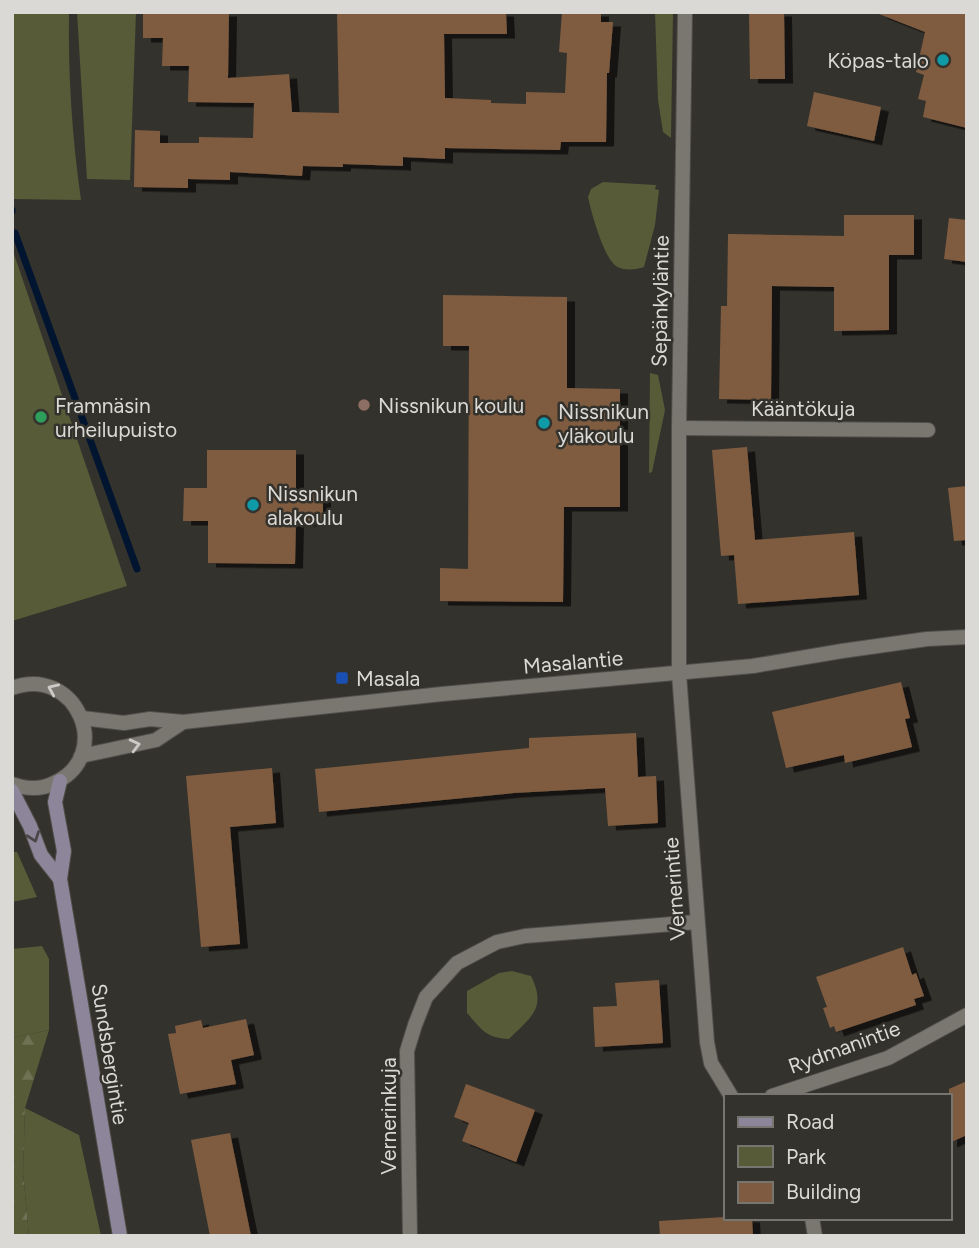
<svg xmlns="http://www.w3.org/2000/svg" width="979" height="1248" viewBox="0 0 979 1248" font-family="Figtree,sans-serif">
<defs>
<pattern id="forest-firs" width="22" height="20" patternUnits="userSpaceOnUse" patternTransform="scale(1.75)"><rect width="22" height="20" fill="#585b38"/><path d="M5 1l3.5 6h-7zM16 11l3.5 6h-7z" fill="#6f7254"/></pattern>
<filter id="shadow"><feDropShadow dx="8" dy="4.5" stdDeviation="0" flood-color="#0009"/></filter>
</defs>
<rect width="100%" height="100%" fill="#34322c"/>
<g fill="#585b38">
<path d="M12 12H69C68 75 72 137 81 200L12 199Z"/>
<path d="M77 12H136L130 180 87 179Z"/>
<path d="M655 12H673L671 138 663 132 658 100Z"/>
<path d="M603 182 656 185 655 189 659 190 655 225 644 267C636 270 623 271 616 266 604 258 591 212 588 197L591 189Z"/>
<path d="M12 248 127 586 12 621Z"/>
<path d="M650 373 658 375 665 410 652 472 649 473Z"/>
<path d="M12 852H17L37 897 12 902Z"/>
<path d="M42 946 49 959V1030L12 1038V949Z"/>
<path d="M512 971 531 976C547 1008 531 1017 509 1039 486 1038 482 1030 467 1013V991L499 973Z"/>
<path d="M25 1108 79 1135 101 1236H29L23 1172Z"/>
</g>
<path fill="url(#forest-firs)" d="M49 1030 25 1108 23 1172 29 1236H12V1038Z"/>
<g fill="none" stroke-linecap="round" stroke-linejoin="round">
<g stroke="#011530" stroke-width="7">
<path d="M12 210V211"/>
<path d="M15 233 137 569"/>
</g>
</g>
<g fill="#7f5c41" filter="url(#shadow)">
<path d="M143 12H229L228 78 289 74 292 112 339 113 337 12H506L507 34H444L445 98 491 100V103L526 104V92L565 93 567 53 559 52 562 12H601V22H613L609 73H607L606 142H561L560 150 445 148V159L403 157V166L343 164V167L303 166 302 176 230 172V180L188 179V188L134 187 135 130 160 131V143H199V137L253 138 254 103 188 102 189 66H162L163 38H143Z"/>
<path d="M749 12H784L785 79H750Z"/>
<path d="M879 12H967V128L923 117 926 101 918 99 924 75 916 72 925 32 879 14Z"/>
<path d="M814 92 881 107 874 141 807 126Z"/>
<path d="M844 215H914V255H889V330L834 331V287L772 286 771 400 719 399 721 306H727L728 234 844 236Z"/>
<path d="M949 218 967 220V262L944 259Z"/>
<path d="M443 295 567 297V388L620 389V507H564L563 602 440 601V568L468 569 469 346H443Z"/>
<path d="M747 447 755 540 854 532 859 595 738 604 734 555 721 556 712 450Z"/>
<path d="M207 450H296V489H323V522H296L295 564 208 563V521H183L184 488H207Z"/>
<path d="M967 486V540L954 541 948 488Z"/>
<path d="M901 682 910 718 905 719 912 747 845 763 844 755 786 768 772 712Z"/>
<path d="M636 733 638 777 656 776 658 823 608 826 605 788 514 793 319 812 315 769 529 748V738Z"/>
<path d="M272 768 276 823 230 827 240 944 201 947 186 776Z"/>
<path d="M903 947 912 975 916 973 924 996 914 999 916 1005 836 1032 834 1026 830 1028 823 1008 827 1007 816 977Z"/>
<path d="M659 980 663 1043 595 1047 593 1007 617 1006 615 983Z"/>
<path d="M246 1019 254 1055 231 1060 236 1084 180 1094 168 1034 176 1033 175 1026 201 1020 203 1028Z"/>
<path d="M967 1081V1135L949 1143V1089Z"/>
<path d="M466 1084 535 1110 516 1162 462 1141 469 1123 454 1117Z"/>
<path d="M230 1133 251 1236H210L191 1140Z"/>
<path d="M725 1217 752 1218 753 1236H660L659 1221Z"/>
</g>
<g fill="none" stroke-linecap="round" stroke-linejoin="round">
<g stroke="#514f4b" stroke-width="16">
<g id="minor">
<path d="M679 428 928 430"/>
<path d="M679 674 707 1042 711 1063 731 1096"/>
<path d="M772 1096 888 1058 967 1015"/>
<path d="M812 1218 815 1236"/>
<path d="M410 1236 407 1051 415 1025 426 997 457 963 497 942 525 936 697 922"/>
</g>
</g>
<g stroke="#514f4b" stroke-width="16">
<g id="tertiary">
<path d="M679 674V428L685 12"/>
<path d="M12 688C77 664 115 756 54 783 41 790 26 789 12 784"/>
<path d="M82 718 124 723 150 719 183 722 442 694 753 666 842 651 927 639 967 637"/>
<path d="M81 756 156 740 183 722"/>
</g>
</g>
<g stroke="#514f4b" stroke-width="16">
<g id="secondary">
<path d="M60 781 55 802 64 851 60 879 120 1236"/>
<path d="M12 791 30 826 41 855 60 879"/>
</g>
</g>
<use href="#minor" stroke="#7a7771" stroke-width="14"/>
<use href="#tertiary" stroke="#7a7771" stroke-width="14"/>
<use href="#secondary" stroke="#8d869a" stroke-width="14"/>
</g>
<defs><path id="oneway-chevron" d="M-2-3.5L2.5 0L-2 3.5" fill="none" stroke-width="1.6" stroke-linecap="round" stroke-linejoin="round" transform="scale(1.75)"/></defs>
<g stroke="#cccac6">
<use href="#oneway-chevron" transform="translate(53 689) rotate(-156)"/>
<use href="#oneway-chevron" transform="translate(135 745) rotate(-14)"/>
</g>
<use stroke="#4a4748" href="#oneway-chevron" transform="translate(34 837) rotate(70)"/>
<g fill="#0f9aa8" stroke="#34322c" stroke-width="2.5">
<circle cx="943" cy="60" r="7"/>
<circle cx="544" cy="423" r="7"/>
<circle cx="253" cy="505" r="7"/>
</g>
<circle fill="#8d6e63" stroke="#34322c" stroke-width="2.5" cx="364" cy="405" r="7"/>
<circle fill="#2e9e5b" stroke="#34322c" stroke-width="2.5" cx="41" cy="417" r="7"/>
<rect fill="#1a4fb4" stroke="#34322c" stroke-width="2.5" x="335" y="671" width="14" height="14" rx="3.5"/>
<g text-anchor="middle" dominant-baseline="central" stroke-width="5" stroke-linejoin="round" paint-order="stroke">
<g font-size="21" fill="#dbd9d5" stroke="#34322c" text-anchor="start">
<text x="929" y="60" text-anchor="end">Köpas-talo</text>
<text x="55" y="405">Framnäsin<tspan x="55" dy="24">urheilupuisto</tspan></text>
<text x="378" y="405">Nissnikun koulu</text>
<text x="558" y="411">Nissnikun<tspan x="558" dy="24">yläkoulu</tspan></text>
<text x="267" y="493">Nissnikun<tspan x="267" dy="24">alakoulu</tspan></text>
<text x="356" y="678">Masala</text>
</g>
<g font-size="21" fill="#dbd9d5" stroke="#34322c">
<text transform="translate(660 301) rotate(-89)">Sepänkyläntie</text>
<text x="803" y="408">Kääntökuja</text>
<text transform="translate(573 662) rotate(-5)">Masalantie</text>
<text transform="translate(674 889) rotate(-94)">Vernerintie</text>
<text transform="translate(844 1047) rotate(-20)">Rydmanintie</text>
<text transform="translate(110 1054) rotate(81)">Sundsbergintie</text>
<text transform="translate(388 1116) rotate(-90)">Vernerinkuja</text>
</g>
</g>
<rect width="979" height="1248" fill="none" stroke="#dbd9d5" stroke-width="28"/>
<rect x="724" y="1094" width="228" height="126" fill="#34322c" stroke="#777570" stroke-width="2"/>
<rect x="738" y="1117" width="35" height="10" fill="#8d869a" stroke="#777570" stroke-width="2"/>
<text x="786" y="1129" font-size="21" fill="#dbd9d5">Road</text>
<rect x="738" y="1146" width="35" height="21" fill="#585b38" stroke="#777570" stroke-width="2"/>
<text x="786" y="1164" font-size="21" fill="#dbd9d5">Park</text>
<rect x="738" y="1182" width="35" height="21" fill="#7f5c41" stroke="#777570" stroke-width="2"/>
<text x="786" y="1199" font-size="21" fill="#dbd9d5">Building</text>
</svg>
